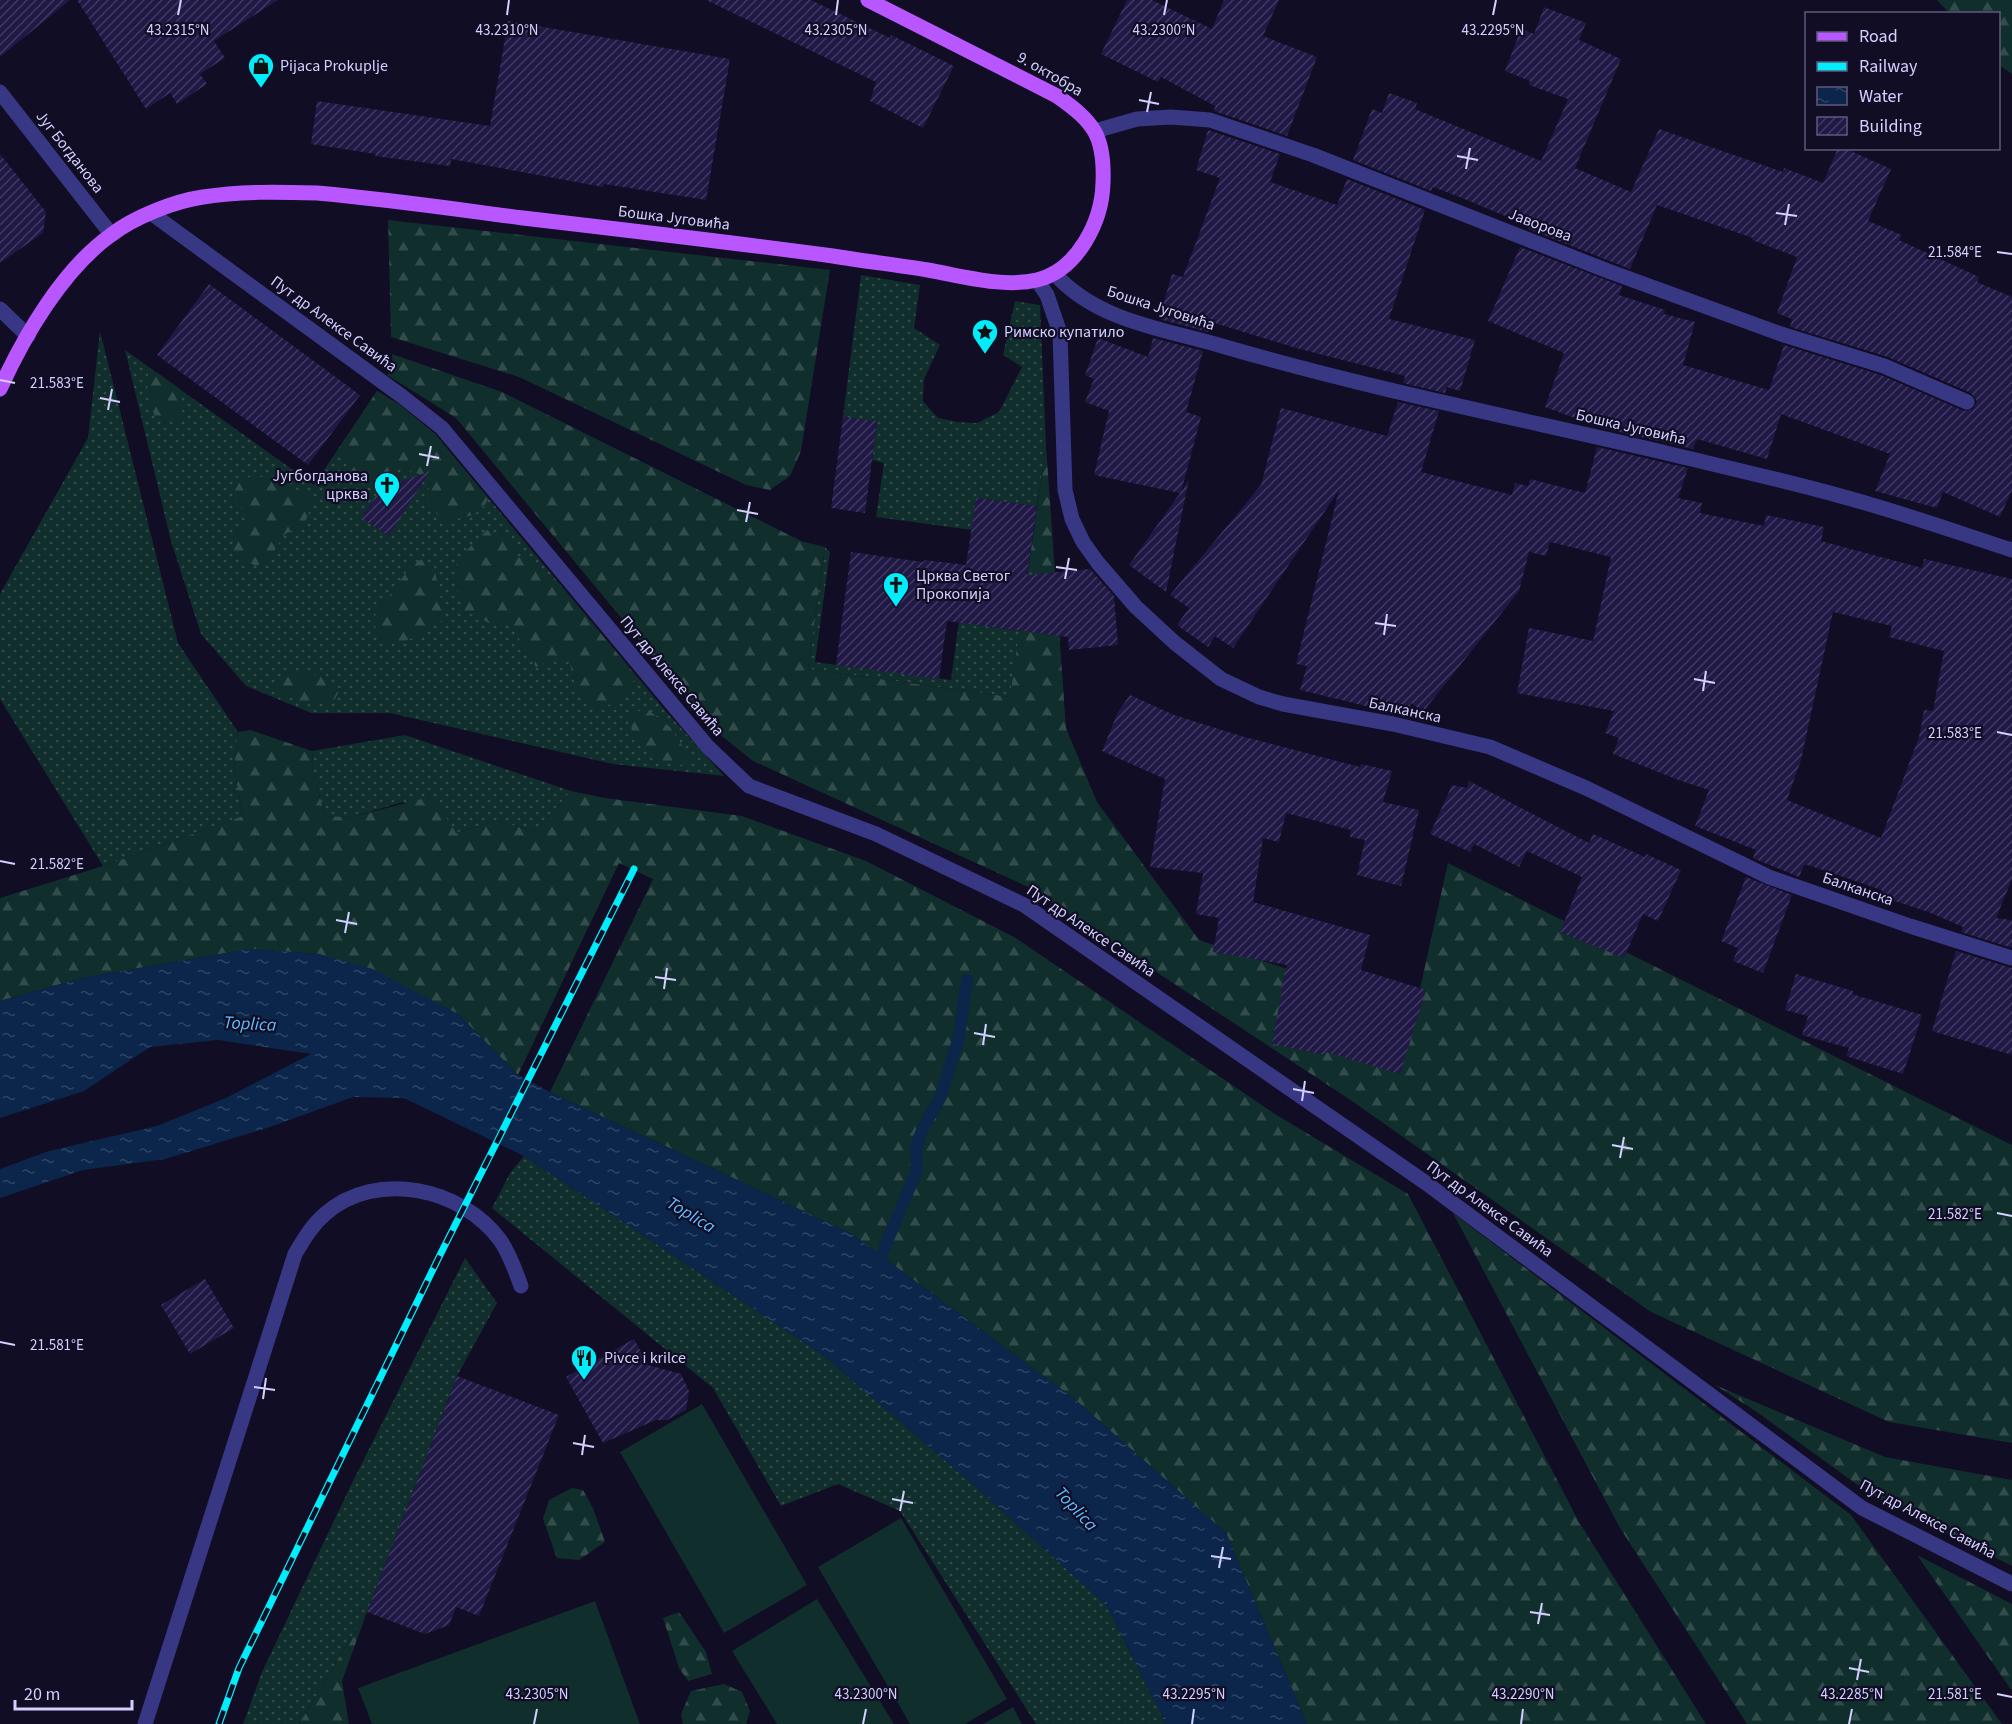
<svg xmlns="http://www.w3.org/2000/svg" width="2012" height="1724" viewBox="0 0 2012 1724" font-family="'Source Sans 3',sans-serif">
<defs>
<pattern id="grass-dots" width="8" height="8" patternUnits="userSpaceOnUse" patternTransform="scale(1.5)"><rect width="8" height="8" fill="#102e2b"/><path d="M2 2h.1M6 6h.1" fill="none" stroke="#324b4b" stroke-width="1.8" stroke-linecap="round"/></pattern>
<pattern id="forest-firs" width="22" height="20" patternUnits="userSpaceOnUse" patternTransform="scale(1.5)"><rect width="22" height="20" fill="#102e2b"/><path d="M5 1l3.5 6h-7zM16 11l3.5 6h-7z" fill="#324b4b"/></pattern>
<pattern id="water-ripples" width="26" height="14" patternUnits="userSpaceOnUse" patternTransform="scale(1.5)"><rect width="26" height="14" fill="#0b264a"/><path d="M2 4q2-2 4 0t4 0M15 11q2-2 4 0t4 0" fill="none" stroke="#2e4465"/></pattern>
<pattern id="building-hatch" width="6" height="6" patternUnits="userSpaceOnUse" patternTransform="scale(1.5)"><rect width="6" height="6" fill="#201945"/><path d="M-1 1l2-2M0 6l6-6M5 7l2-2" fill="none" stroke="#403961"/></pattern>
</defs>
<rect width="100%" height="100%" fill="#100d24"/>
<g fill="url(#grass-dots)">
<path d="M861 275 920 285 914 328 940 345 924 379 923 401 938 418 958 422 977 423 999 412 1022 367 1003 355 1015 301 1040 305 1046 445 1037 506 976 498 972 530 876 517 884 463 872 460 877 422 843 417Z"/>
<path d="M100 331 178 643 238 732 234 768 243 816 103 866 0 699V594L88 438Z"/>
<path d="M125 350 314 485 377 391 400 405 435 434 664 709 724 776 613 764 390 713H311L246 686 201 634 171 541Z"/>
<path d="M825 547 830 552 815 662 951 680 967 561 973 624 1020 631 1010 697 808 669Z"/>
<path d="M405 735 571 791 536 831 495 821 456 833 403 802 352 817 325 816 313 772 312 751Z"/>
<path d="M524 1156 823 1355 985 1495 1106 1605 1166 1724H1036L900 1511 838 1484 781 1506 713 1388 492 1208 510 1173Z"/>
<path d="M465 1258 497 1303 457 1376 367 1612 299 1724H243L262 1672 351 1485Z"/>
</g>
<g fill="url(#forest-firs)">
<path d="M1937 0H2012V74L1999 65 1998 14 1949 13Z"/>
<path d="M388 220 830 270 801 451 790 476 770 490 746 485 519 377 391 337Z"/>
<path d="M392 354 502 392 801 541 825 547 808 669 1010 697 1046 445 1066 728 1097 802 1199 940 1415 1011 1448 863 2012 1145V1443L1889 1422 1651 1312 1352 1101 1026 886 753 761 713 729 456 418 387 375 393 367Z"/>
<path d="M156 372 179 388 183 416 174 420 155 417 147 394 148 374Z"/>
<path d="M377 391 400 405 435 434 488 499C479 518 464 517 445 521L428 505 429 478C401 466 390 467 364 482L348 469 340 447Z"/>
<path d="M252 476 284 479 298 491 315 497 304 525 285 534 269 559 256 566 234 554 233 536 250 521 241 505 231 498 240 481Z"/>
<path d="M487 530 512 539 517 557 536 563 562 587 637 677 626 690 624 697 612 704 592 709 576 690 570 663 556 658 536 667 523 647 513 626 491 624 463 610 456 582 457 560Z"/>
<path d="M423 559 434 566 445 619C421 635 406 647 377 640L374 617 413 563Z"/>
<path d="M302 672 324 676 340 689 335 699C308 711 300 701 274 690L285 675Z"/>
<path d="M647 709 670 727 691 759 679 766 657 760 632 739 631 713Z"/>
<path d="M250 730 312 751 313 772 325 816 352 817 433 796 456 833 495 821 536 831 571 791 605 798 742 816 866 861 1014 937 1275 1114 1408 1194 1579 1522 1706 1724H1307L1226 1533 1072 1397 850 1233 550 1092 653 879 619 863 518 1075 458 1014 319 954 249 949 82 978 0 1001V898L103 866 243 816 234 768 238 732Z"/>
<path d="M1453 1213 1851 1515 2002 1724H1747L1620 1528Z"/>
<path d="M1715 1385 1885 1457 2012 1480V1566L1870 1494 1757 1412Z"/>
<path d="M572 1488 583 1490 593 1508 605 1542 579 1560 557 1558 543 1519 549 1500Z"/>
<path d="M1917 1555 2012 1604V1691Z"/>
<path d="M367 1612 342 1681 349 1724H299Z"/>
<path d="M679 1612 706 1652 712 1674 688 1681 679 1668 663 1618Z"/>
<path d="M724 1684 742 1692 750 1711 746 1724H683L681 1714 691 1691Z"/>
</g>
<g fill="#102e2b">
<path d="M702 1404 807 1585 724 1633 620 1452Z"/>
<path d="M901 1518 1007 1699 965 1724H910L818 1567Z"/>
<path d="M817 1599 894 1724H777L732 1651Z"/>
<path d="M595 1601 640 1724H372L358 1688Z"/>
<path d="M1013 1707 1022 1724H983Z"/>
</g>
<path fill="url(#water-ripples)" d="M249 949 319 954 373 969 458 1014 518 1075 550 1092 850 1233 1072 1397 1226 1533 1307 1724H1166L1106 1605 985 1495 823 1355 524 1156 404 1098 353 1097 270 1127 165 1159 83 1170 0 1198V1169L49 1151 157 1126 226 1098 311 1054 218 1040 150 1047 84 1091 0 1118V1001L82 978Z"/>
<g fill="none" stroke-linecap="round" stroke-linejoin="round">
<path stroke="#0b264a" stroke-width="12" d="M877 1271 879 1261 917 1170 916 1146 923 1128 940 1098 959 1037 967 980"/>
</g>
<g fill="url(#building-hatch)" fill-rule="evenodd">
<path d="M0 0H70L0 57Z"/>
<path d="M77 0H278L214 41 225 58 200 74 207 84 177 104 170 93 146 109Z"/>
<path d="M706 0H811L890 38 891 35 954 66 923 128 870 101 876 82Z"/>
<path d="M1127 0H1152L1212 29 1224 0H1279L1263 36 1317 57 1287 136 1214 111 1215 106 1161 77 1158 82 1101 54Z"/>
<path d="M1544 7 1586 23 1579 40 1621 59 1575 168 1631 192 1659 129 1783 172 1784 168 1823 183 1838 148H1844L1891 169 1868 221 1902 235 1899 240 1979 277 1977 282 2012 297V490L2000 517 1943 492 1937 508 1875 491 1890 454 1781 414 1767 459 1697 439 1693 449 1602 428 1545 407 1564 353 1488 321 1520 247 1622 286 1619 295 1665 310 1664 314 1695 322 1683 365 1769 390 1784 345 1881 375 1964 411 1973 409 1977 401 1971 393 1888 357 1790 327 1792 319 1777 313 1797 257 1752 240 1753 238 1657 205 1630 269 1528 229 1529 226 1462 198 1433 187 1431 191 1353 160 1372 109 1382 113 1389 93 1417 103 1415 109 1541 161 1568 99 1529 85 1530 81 1505 71 1521 29 1534 34Z"/>
<path d="M508 21 730 59 706 200 604 184 603 187 451 159 450 166 375 156 376 154 311 144 317 101 490 126Z"/>
<path d="M1208 130 1280 154 1270 182 1337 205 1347 179 1425 210 1389 319 1475 340 1460 391 1447 387 1445 393 1403 383 1405 376 1296 348 1211 322 1208 332 1159 319 1172 274 1183 277 1220 178 1196 170Z"/>
<path d="M0 154 46 212 43 233 0 263Z"/>
<path d="M209 284 360 395 308 465 157 355Z"/>
<path d="M1098 338 1148 357 1153 338 1203 351 1186 412 1201 417 1181 492 1189 479 1166 592 1129 565 1180 493 1094 475 1109 411 1085 402 1094 379 1085 375Z"/>
<path d="M1398 402 1439 411 1421 472 1512 495 1515 483 1528 486 1530 479 1585 493 1597 447 1688 468 1678 498 1702 503 1700 513 1764 526 1766 515 1824 527 1821 541 1922 568 1924 559 2012 579V879L1996 918 2012 920V948L1961 932 1963 927 1931 913 1880 896 1882 890 1808 865H1804L1799 877 1753 858 1756 850 1695 826 1709 790 1681 781 1613 754 1619 738 1605 733 1614 711 1517 693 1529 628 1593 641 1611 557 1550 542 1546 556 1529 552 1519 591 1423 712 1411 703 1407 716 1300 690 1307 666 1296 664 1339 490 1233 648 1215 636 1208 647 1177 625 1189 608 1170 595 1261 485 1281 408 1387 436ZM1833 612 1892 626 1889 637 1944 651 1933 711 1924 710 1919 737 1881 838 1787 800 1801 760Z"/>
<path d="M843 417 877 421 865 513 831 508Z"/>
<path d="M430 471 389 536 361 518 386 481 392 485Z"/>
<path d="M976 498 1037 506 1027 575 1090 569 1114 596 1118 645 1069 650 1068 637 947 621 939 679 836 665 851 552 923 562 925 560 966 565Z"/>
<path d="M1130 695 1174 715 1241 736 1360 767 1361 764 1392 771 1383 802 1419 810 1401 886 1357 875 1365 840 1350 837 1351 830 1286 813 1279 842 1263 838 1253 902 1370 935 1361 970 1426 990 1400 1074 1326 1052 1325 1055 1272 1044 1282 991H1280L1287 965 1213 952 1219 918 1196 914 1203 873 1150 867 1165 779 1102 751 1118 712Z"/>
<path d="M1469 781 1589 843 1593 834 1645 857 1646 854 1681 870 1658 921 1643 914 1624 958 1560 932 1582 877 1527 851 1519 867 1474 844 1470 852 1430 834 1452 785 1467 788Z"/>
<path d="M1746 877 1792 895 1763 973 1733 961 1738 948 1721 941Z"/>
<path d="M1956 951 2012 968V1055L1932 1031Z"/>
<path d="M1796 974 1853 991 1852 994 1922 1015 1903 1074 1846 1056 1849 1048 1802 1035 1808 1016 1785 1010Z"/>
<path d="M205 1279 234 1328 190 1354 161 1305Z"/>
<path d="M634 1339 648 1365 681 1374 689 1391 686 1410 667 1420H656L603 1443 566 1377Z"/>
<path d="M457 1376 559 1415 479 1616 456 1607 449 1625 425 1634 367 1612Z"/>
</g>
<g fill="none" stroke-linecap="round" stroke-linejoin="round">
<path stroke="#373784" stroke-width="15" d="M0 92 111 234"/>
<g stroke="#373784" stroke-width="15">
<path d="M1095 131 1137 119 1171 117 1210 120 1313 155 1608 271 1781 334 1884 366 1967 402"/>
<path d="M151 213 403 397 442 428 708 747 749 786 876 834 1024 905 1426 1183 1862 1508 2012 1584"/>
<path d="M1054 273C1096 321 1164 329 1222 346 1366 388 1512 417 1658 451 1720 466 1783 480 1844 497 1900 512 1956 532 2012 550"/>
<path d="M1037 280 1047 295 1060 333 1065 490 1072 519 1083 542 1098 563 1136 607 1175 643 1221 679 1259 697 1283 704 1393 724 1490 747 1586 788 1769 877 1910 926 2012 958"/>
<path d="M0 309 28 336"/>
<path d="M145 1724 295 1254C304 1239 312 1225 325 1214 376 1169 462 1188 500 1240 510 1254 515 1270 521 1286"/>
</g>
<path stroke="#b857ff" stroke-width="15" d="M0 389C24 336 63 269 111 235 134 217 175 201 203 197 241 191 279 192 317 193 386 199 454 209 523 218 626 230 729 242 833 256 864 261 896 265 928 270 962 276 1003 288 1037 280 1078 270 1102 221 1103 183 1105 136 1094 122 1057 96L868 0"/>
<g stroke="#00edfb" stroke-width="7">
<path id="rail" d="M219 1724 239 1668 439 1257 634 869"/>
</g>
<use href="#rail" stroke="#100d24" stroke-width="4.5" stroke-dasharray="14" stroke-linecap="butt"/>
</g>
<path fill="none" stroke="#d3d0ff" stroke-width="2" d="M178 15 181 0M507 15 509 0M836 15 838 0M1164 15 1167 0M1493 15 1496 0M1139 100 1159 104M1147 112 1151 92M1457 156 1478 160M1466 169 1470 148M1776 213 1797 216M1785 225 1789 204M1997 252 2012 254M0 380 15 383M100 398 120 402M108 410 112 389M419 454 439 458M427 466 431 446M737 510 758 514M746 522 750 502M1056 567 1077 570M1065 579 1069 558M1375 623 1396 626M1384 635 1387 614M1694 679 1715 683M1703 691 1706 671M1997 732 2012 735M0 861 15 864M336 920 357 924M345 933 349 912M655 977 676 980M664 989 667 968M974 1033 995 1037M983 1045 986 1024M1293 1089 1314 1093M1302 1101 1305 1081M1612 1145 1633 1149M1620 1158 1624 1137M1997 1213 2012 1216M0 1342 15 1345M254 1387 275 1390M263 1399 266 1378M573 1443 594 1447M582 1455 585 1435M892 1499 913 1503M900 1511 904 1491M1211 1556 1231 1559M1219 1568 1223 1547M1530 1612 1550 1615M1538 1624 1542 1603M1849 1668 1869 1672M1857 1680 1861 1659M1997 1694 2012 1697M534 1724 537 1709M863 1724 866 1709M1192 1724 1194 1709M1521 1724 1523 1709M1849 1724 1852 1709"/>
<defs>
<g id="shop-pin" transform="scale(1.35)"><path d="M0 17L-7.5 6A9.5 9.5 0 1 1 7.5 6Z" fill="#00edfb" stroke="#100d24"/><path d="M-5-2.5h2.3a2.7 3.5 0 0 1 5.4 0H5L5.5 6h-11ZM-1.5-2.5h3a1.5 2.3 0 0 0-3 0Z" fill="#111"/></g>
<g id="sight-pin" transform="scale(1.35)"><path d="M0 17L-7.5 6A9.5 9.5 0 1 1 7.5 6Z" fill="#00edfb" stroke="#100d24"/><path d="M0-6L1.8-2.2L6-1.7L2.9 1.2L3.7 5.4L0 3.3L-3.7 5.4L-2.9 1.2L-6-1.7L-1.8-2.2Z" fill="#111"/></g>
<g id="church-pin" transform="scale(1.35)"><path d="M0 17L-7.5 6A9.5 9.5 0 1 1 7.5 6Z" fill="#00edfb" stroke="#100d24"/><path d="M-1.2-6h2.4v3.5h3.3v2.4h-3.3V6h-2.4V-.1h-3.3v-2.4h3.3Z" fill="#111"/></g>
<g id="restaurant-pin" transform="scale(1.35)"><path d="M0 17L-7.5 6A9.5 9.5 0 1 1 7.5 6Z" fill="#00edfb" stroke="#100d24"/><path d="M-5-6h1v4h1v-4h1v4h1v-4h1v5L-1.5 .5V6h-2V.5L-5-1ZM5-6V6H3V1.5H1.5Q1.5-4 5-6Z" fill="#111"/></g>
</defs>
<g fill-rule="evenodd">
<use href="#shop-pin" x="261" y="66"/>
<use href="#sight-pin" x="985" y="332"/>
<use href="#church-pin" x="387" y="485"/>
<use href="#church-pin" x="896" y="585"/>
<use href="#restaurant-pin" x="584" y="1358"/>
</g>
<g text-anchor="middle" dominant-baseline="central" stroke-width="4.5" stroke-linejoin="round" paint-order="stroke">
<g font-size="16" fill="#d3d0ff" stroke="#100d24" text-anchor="start">
<text x="280" y="66">Pijaca Prokuplje</text>
<text x="1004" y="332">Римско купатило</text>
<text x="368" y="476" text-anchor="end">Југбогданова<tspan x="368" dy="18">црква</tspan></text>
<text x="916" y="576">Црква Светог<tspan x="916" dy="18">Прокопија</tspan></text>
<text x="604" y="1358">Pivce i krilce</text>
</g>
<g font-size="16" fill="#d3d0ff" stroke="#100d24">
<text transform="translate(1050 74) rotate(30)">9. октобра</text>
<text transform="translate(70 152) rotate(52)">Југ Богданова</text>
<text transform="translate(674 218) rotate(7)">Бошка Југовића</text>
<text transform="translate(1540 225) rotate(21)">Јаворова</text>
<text transform="translate(1161 308) rotate(18)">Бошка Југовића</text>
<text transform="translate(334 324) rotate(36)">Пут др Алексе Савића</text>
<text transform="translate(1631 427) rotate(13)">Бошка Југовића</text>
<text transform="translate(672 676) rotate(50)">Пут др Алексе Савића</text>
<text transform="translate(1405 710) rotate(12)">Балканска</text>
<text transform="translate(1858 889) rotate(19)">Балканска</text>
<text transform="translate(1091 931) rotate(34)">Пут др Алексе Савића</text>
<text transform="translate(1490 1209) rotate(36)">Пут др Алексе Савића</text>
<text transform="translate(1928 1519) rotate(28)">Пут др Алексе Савића</text>
</g>
<g font-size="18" font-style="italic" fill="#5ebcff" stroke="#100d24">
<text transform="translate(250 1024) rotate(3)">Toplica</text>
<text transform="translate(691 1215) rotate(31)">Toplica</text>
<text transform="translate(1076 1509) rotate(47)">Toplica</text>
</g>
</g>
<g font-size="15" text-anchor="middle" fill="#d3d0ff" stroke="#100d24" stroke-width="4.5" stroke-linejoin="round" paint-order="stroke">
<text x="1493" y="35">43.2295°N</text>
<text x="178" y="35">43.2315°N</text>
<text x="507" y="35">43.2310°N</text>
<text x="836" y="35">43.2305°N</text>
<text x="1164" y="35">43.2300°N</text>
<text x="1955" y="257">21.584°E</text>
<text x="57" y="388">21.583°E</text>
<text x="1955" y="738">21.583°E</text>
<text x="57" y="869">21.582°E</text>
<text x="1955" y="1219">21.582°E</text>
<text x="57" y="1350">21.581°E</text>
<text x="1955" y="1699">21.581°E</text>
<text x="537" y="1699">43.2305°N</text>
<text x="866" y="1699">43.2300°N</text>
<text x="1194" y="1699">43.2295°N</text>
<text x="1523" y="1699">43.2290°N</text>
<text x="1852" y="1699">43.2285°N</text>
</g>
<rect x="1805" y="12" width="195" height="138" fill="#100d24" stroke="#5e5b7c" stroke-width="1.5"/>
<rect x="1817" y="32" width="30" height="9" fill="#b857ff" stroke="#5e5b7c" stroke-width="1.5"/>
<text x="1859" y="42" font-size="18" fill="#d3d0ff">Road</text>
<rect x="1817" y="62" width="30" height="9" fill="#00edfb" stroke="#5e5b7c" stroke-width="1.5"/>
<text x="1859" y="72" font-size="18" fill="#d3d0ff">Railway</text>
<rect x="1817" y="87" width="30" height="18" fill="url(#water-ripples)" stroke="#5e5b7c" stroke-width="1.5"/>
<text x="1859" y="102" font-size="18" fill="#d3d0ff">Water</text>
<rect x="1817" y="117" width="30" height="18" fill="url(#building-hatch)" stroke="#5e5b7c" stroke-width="1.5"/>
<text x="1859" y="132" font-size="18" fill="#d3d0ff">Building</text>
<path d="M15 1700v9h117v-9" fill="none" stroke="#d3d0ff" stroke-width="3"/>
<text x="24" y="1700" font-size="18" fill="#d3d0ff" stroke="#100d24" stroke-width="4.5" paint-order="stroke">20 m</text>
</svg>
